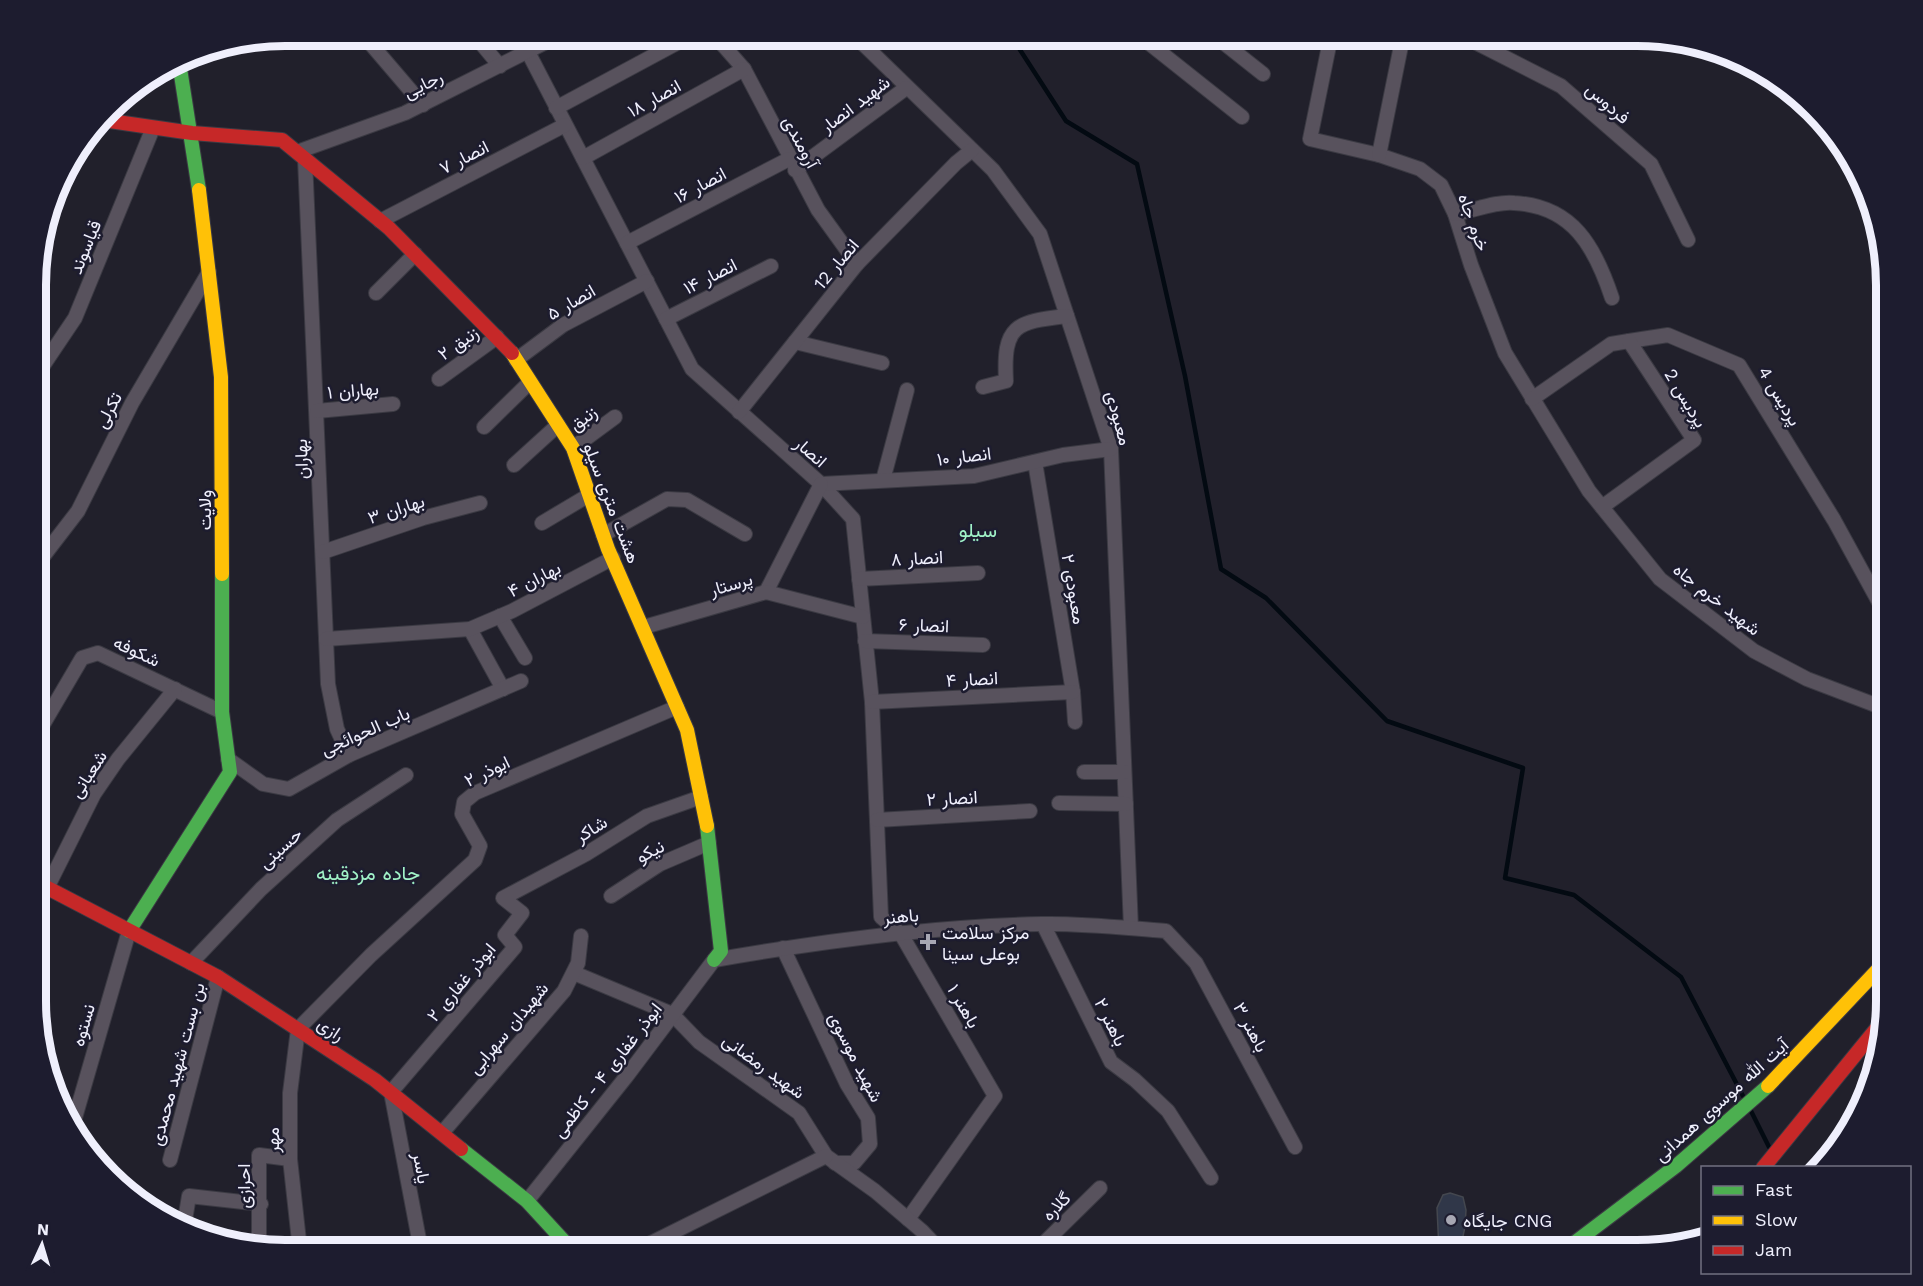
<svg xmlns="http://www.w3.org/2000/svg" width="1923" height="1286" viewBox="0 0 1923 1286" font-family="'Work Sans',Vazirmatn,sans-serif">
<rect width="100%" height="100%" fill="#21202b"/>
<g fill="none" stroke-linecap="round" stroke-linejoin="round">
<g stroke="#030a12" stroke-width="4.5">
<path d="M1011 36 1066 121 1137 164 1185 376 1221 569 1266 598 1387 721 1523 768 1505 878 1574 895 1681 977 1743 1096"/>
<path d="M1751 1111 1769 1147"/>
</g>
</g>
<path fill="#303749" stroke="#44474f" stroke-width="1.5" d="M1450 1193 1463 1197 1466 1210 1465 1227 1460 1250H1439L1437 1208 1443 1195Z"/>
<g fill="none" stroke-linecap="round" stroke-linejoin="round">
<g stroke="#3b3a43" stroke-width="16">
<g id="street">
<path d="M364 36 423 105"/>
<path d="M475 36 500 66"/>
<path d="M715 36 744 69 818 210 857 264"/>
<path d="M855 36 993 170 1040 234 1111 449 1131 928"/>
<path d="M1140 36 1242 117"/>
<path d="M1215 36 1263 74"/>
<path d="M1331 36 1310 139 1379 155 1420 169 1441 185 1455 214 1471 265 1505 353 1589 491 1660 579 1754 651 1807 679 1886 709"/>
<path d="M1463 36 1561 86 1651 164 1688 240"/>
<path d="M528 52 692 369 821 484 853 519 872 702 881 917 901 934 995 1096 908 1219"/>
<path d="M556 108 690 36"/>
<path d="M297 152 405 113 558 36"/>
<path d="M1379 155 1403 36"/>
<path d="M583 158 744 69"/>
<path d="M305 159 328 684 337 729 349 755"/>
<path d="M795 170 906 88"/>
<path d="M1455 214C1473 211 1496 201 1514 203 1573 206 1595 247 1612 298"/>
<path d="M380 221 565 125"/>
<path d="M627 243 789 159"/>
<path d="M376 293 415 254"/>
<path d="M666 319 771 266"/>
<path d="M795 342 882 363"/>
<path d="M516 360 563 325 647 281"/>
<path d="M38 373 75 318 153 128"/>
<path d="M439 379 497 337"/>
<path d="M983 387 1006 381C1003 325 1015 322 1067 316"/>
<path d="M1532 399 1611 344 1629 341 1668 335 1739 365 1834 520 1886 615"/>
<path d="M317 411 393 404"/>
<path d="M739 412 857 264 956 163 972 150"/>
<path d="M484 427 530 382"/>
<path d="M573 448 615 417"/>
<path d="M1035 462 1073 692 1075 722"/>
<path d="M514 465 558 425"/>
<path d="M883 480 907 390"/>
<path d="M821 484 974 476 1063 455 1111 449"/>
<path d="M1602 507 1694 440 1629 341"/>
<path d="M542 523 589 495"/>
<path d="M603 535 667 499 687 500 745 534"/>
<path d="M323 552 423 518 480 503"/>
<path d="M38 563 78 511 132 403 209 272"/>
<path d="M859 579 978 573"/>
<path d="M766 592 821 484"/>
<path d="M500 616 525 658"/>
<path d="M644 627 766 592 863 617"/>
<path d="M470 629 503 689"/>
<path d="M326 639 470 629 512 611 613 558"/>
<path d="M865 641 983 645"/>
<path d="M872 702 1073 692"/>
<path d="M38 733 82 658 98 653 222 712"/>
<path d="M228 759 263 784 289 789 349 755 521 681"/>
<path d="M1084 772H1124"/>
<path d="M1059 803 1126 804"/>
<path d="M877 820 1030 811"/>
<path d="M47 888 94 794 118 759 175 689"/>
<path d="M611 896 660 864 709 843"/>
<path d="M1043 924 1111 1062 1135 1080 1168 1111 1211 1178"/>
<path d="M783 948 847 1084 868 1118 870 1144 854 1163H835"/>
<path d="M191 963 261 889 337 820 406 775"/>
<path d="M574 973 672 1014 699 1042 799 1113 826 1156 875 1191 922 1231 940 1250"/>
<path d="M72 1128 129 931"/>
<path d="M442 1133 564 991 578 963 581 936"/>
<path d="M170 1160 218 977"/>
<path d="M527 1201 626 1077 714 960C822 941 932 926 1042 924 1083 923 1125 928 1166 931L1196 963 1295 1147"/>
<path d="M184 1226 189 1196 261 1204"/>
<path d="M259 1246V1155L290 1159"/>
<path d="M300 1250 290 1159V1093L298 1029 371 955 475 860 480 846 462 814 464 802 475 793 677 707"/>
<path d="M421 1250 391 1092 515 947 505 935 522 913 503 898 586 854 647 816 701 797"/>
<path d="M637 1250 826 1156"/>
<path d="M1037 1250 1100 1188"/>
</g>
</g>
<g stroke="#3b3a43" stroke-width="16">
<g id="fast">
<path d="M179 62 199 190"/>
<path d="M707 826 721 951 714 960"/>
<path d="M129 931 230 772 222 712V574"/>
<path d="M461 1149 527 1201 572 1250"/>
<path d="M1565 1250 1676 1166 1768 1086"/>
</g>
</g>
<g stroke="#3b3a43" stroke-width="16">
<g id="slow">
<path d="M199 190 221 377 222 574"/>
<path d="M512 353 573 448 608 549 687 730 707 826"/>
<path d="M1768 1086 1886 961"/>
</g>
</g>
<g stroke="#3b3a43" stroke-width="16">
<g id="jam">
<path d="M103 120 192 133 282 140 389 228 512 353"/>
<path d="M38 883 218 977 375 1080 461 1149"/>
<path d="M1763 1168 1886 1017"/>
</g>
</g>
<use href="#street" stroke="#58525d" stroke-width="14"/>
<use href="#fast" stroke="#4caf50" stroke-width="14"/>
<use href="#slow" stroke="#ffc107" stroke-width="14"/>
<use href="#jam" stroke="#c62828" stroke-width="14"/>
</g>
<g fill="#a7a7b3" stroke="#1d1c2f" stroke-width="2">
<path d="M925 933h6v6h6v6h-6v6h-6v-6h-6v-6h6z"/>
<circle cx="1451" cy="1220" r="6"/>
</g>
<g text-anchor="middle" dominant-baseline="central" stroke-width="5" stroke-linejoin="round" paint-order="stroke">
<g font-size="18" fill="#efeffc" stroke="#1d1c2f">
<text transform="translate(423 84) rotate(-26)">رجایی</text>
<text transform="translate(654 98) rotate(-29)">انصار ۱۸</text>
<text transform="translate(1608 103) rotate(41)">فردوس</text>
<text transform="translate(855 104) rotate(-37)">شهید انصار</text>
<text transform="translate(801 142) rotate(62)">آرومندی</text>
<text transform="translate(464 157) rotate(-27)">انصار ۷</text>
<text transform="translate(700 185) rotate(-28)">انصار ۱۶</text>
<text transform="translate(1474 222) rotate(70)">خرم جاه</text>
<text transform="translate(85 247) rotate(-68)">قیاسوند</text>
<text transform="translate(836 264) rotate(-50)">انصار 12</text>
<text transform="translate(710 276) rotate(-27)">انصار ۱۴</text>
<text transform="translate(571 302) rotate(-30)">انصار ۵</text>
<text transform="translate(458 343) rotate(-35)">زنبق ۲</text>
<text transform="translate(353 390) rotate(-5)">۱ بهاران</text>
<text transform="translate(1780 396) rotate(59)">پردیس 4</text>
<text transform="translate(1686 398) rotate(59)">پردیس 2</text>
<text transform="translate(108 410) rotate(-62)">تکرلی</text>
<text transform="translate(583 418) rotate(-37)">زنبق</text>
<text transform="translate(1119 418) rotate(75)">معبودی</text>
<text transform="translate(811 452) rotate(41)">انصار</text>
<text transform="translate(964 456) rotate(-7)">انصار ۱۰</text>
<text transform="translate(301 459) rotate(-92)">بهاران</text>
<text transform="translate(612 503) rotate(69)">هشت متری سیلو</text>
<text transform="translate(396 509) rotate(-18)">بهاران ۳</text>
<text transform="translate(204 510) rotate(-90)">ولایت</text>
<text transform="translate(917 558) rotate(-3)">انصار ۸</text>
<text transform="translate(534 579) rotate(-27)">بهاران ۴</text>
<text transform="translate(731 584) rotate(-16)">پرستار</text>
<text transform="translate(1074 589) rotate(80)">معبودی ۲</text>
<text transform="translate(1717 599) rotate(38)">شهید خرم جاه</text>
<text transform="translate(924 625) rotate(2)">انصار ۶</text>
<text transform="translate(137 651) rotate(25)">شکوفه</text>
<text transform="translate(972 679) rotate(-3)">انصار ۴</text>
<text transform="translate(365 731) rotate(-24)">باب الحوائجی</text>
<text transform="translate(487 771) rotate(-26)">ابوذر ۲</text>
<text transform="translate(88 774) rotate(-57)">شعبانی</text>
<text transform="translate(952 798) rotate(-3)">انصار ۲</text>
<text transform="translate(591 829) rotate(-32)">شاکر</text>
<text transform="translate(280 848) rotate(-42)">حسینی</text>
<text transform="translate(650 851) rotate(-28)">نیکو</text>
<text transform="translate(901 916) rotate(-5)">باهنر</text>
<text transform="translate(461 982) rotate(-50)">ابوذر غفاری ۲</text>
<text transform="translate(964 1006) rotate(60)">باهنر ۱</text>
<text transform="translate(1111 1022) rotate(64)">باهنر ۲</text>
<text transform="translate(83 1025) rotate(-74)">نستوه</text>
<text transform="translate(1251 1027) rotate(62)">باهنر ۳</text>
<text transform="translate(508 1028) rotate(-50)">شهیدان سهرابی</text>
<text transform="translate(331 1029) rotate(33)">رازی</text>
<text transform="translate(856 1057) rotate(63)">شهید موسوی</text>
<text transform="translate(177 1064) rotate(-75)">بن بست شهید محمدی</text>
<text transform="translate(764 1066) rotate(36)">شهید رمضانی</text>
<text transform="translate(607 1070) rotate(-52)">ابوذر غفاری ۴ - کاظمی</text>
<text transform="translate(1721 1100) rotate(-42)">آیت الله موسوی همدانی</text>
<text transform="translate(272 1140) rotate(-90)">مهر</text>
<text transform="translate(422 1168) rotate(80)">یاسر</text>
<text transform="translate(243 1186) rotate(-90)">احرازی</text>
<text transform="translate(1056 1206) rotate(-45)">گلاره</text>
</g>
<g font-size="18" fill="#efeffc" stroke="#1d1c2f" text-anchor="start">
<text x="942" y="932">مرکز سلامت<tspan x="942" dy="21">بوعلی سینا</tspan></text>
<text x="1463" y="1220">جایگاه CNG</text>
</g>
<g font-size="20" fill="#a1f3c8" stroke="#1d1c2f">
<text x="978" y="530">سیلو</text>
<text x="368" y="873">جاده مزدقینه</text>
</g>
</g>
<path d="M0 0H1923V1286H0ZM285 46H1637A239 239 0 0 1 1876 285V1001A239 239 0 0 1 1637 1240H285A239 239 0 0 1 46 1001V285A239 239 0 0 1 285 46Z" fill="#1d1c2f" fill-rule="evenodd"/>
<path fill="none" stroke="#efeffc" stroke-width="8" d="M285 46H1637A239 239 0 0 1 1876 285V1001A239 239 0 0 1 1637 1240H285A239 239 0 0 1 46 1001V285A239 239 0 0 1 285 46Z"/>
<rect x="1701" y="1166" width="210" height="108" fill="#1d1c2f" stroke="#717081" stroke-width="1.5"/>
<rect x="1713" y="1186" width="30" height="9" fill="#4caf50" stroke="#717081" stroke-width="1.5"/>
<text x="1755" y="1196" font-size="18" fill="#efeffc">Fast</text>
<rect x="1713" y="1216" width="30" height="9" fill="#ffc107" stroke="#717081" stroke-width="1.5"/>
<text x="1755" y="1226" font-size="18" fill="#efeffc">Slow</text>
<rect x="1713" y="1246" width="30" height="9" fill="#c62828" stroke="#717081" stroke-width="1.5"/>
<text x="1755" y="1256" font-size="18" fill="#efeffc">Jam</text>
<g transform="translate(42 1244) rotate(4)" stroke="#1d1c2f" stroke-width="4.5" paint-order="stroke">
<path d="M0-4.5L10 22L0 15L-10 22Z" fill="#efeffc"/>
<text y="-9" font-size="16" font-weight="bold" text-anchor="middle" fill="#efeffc">N</text>
</g>
</svg>
